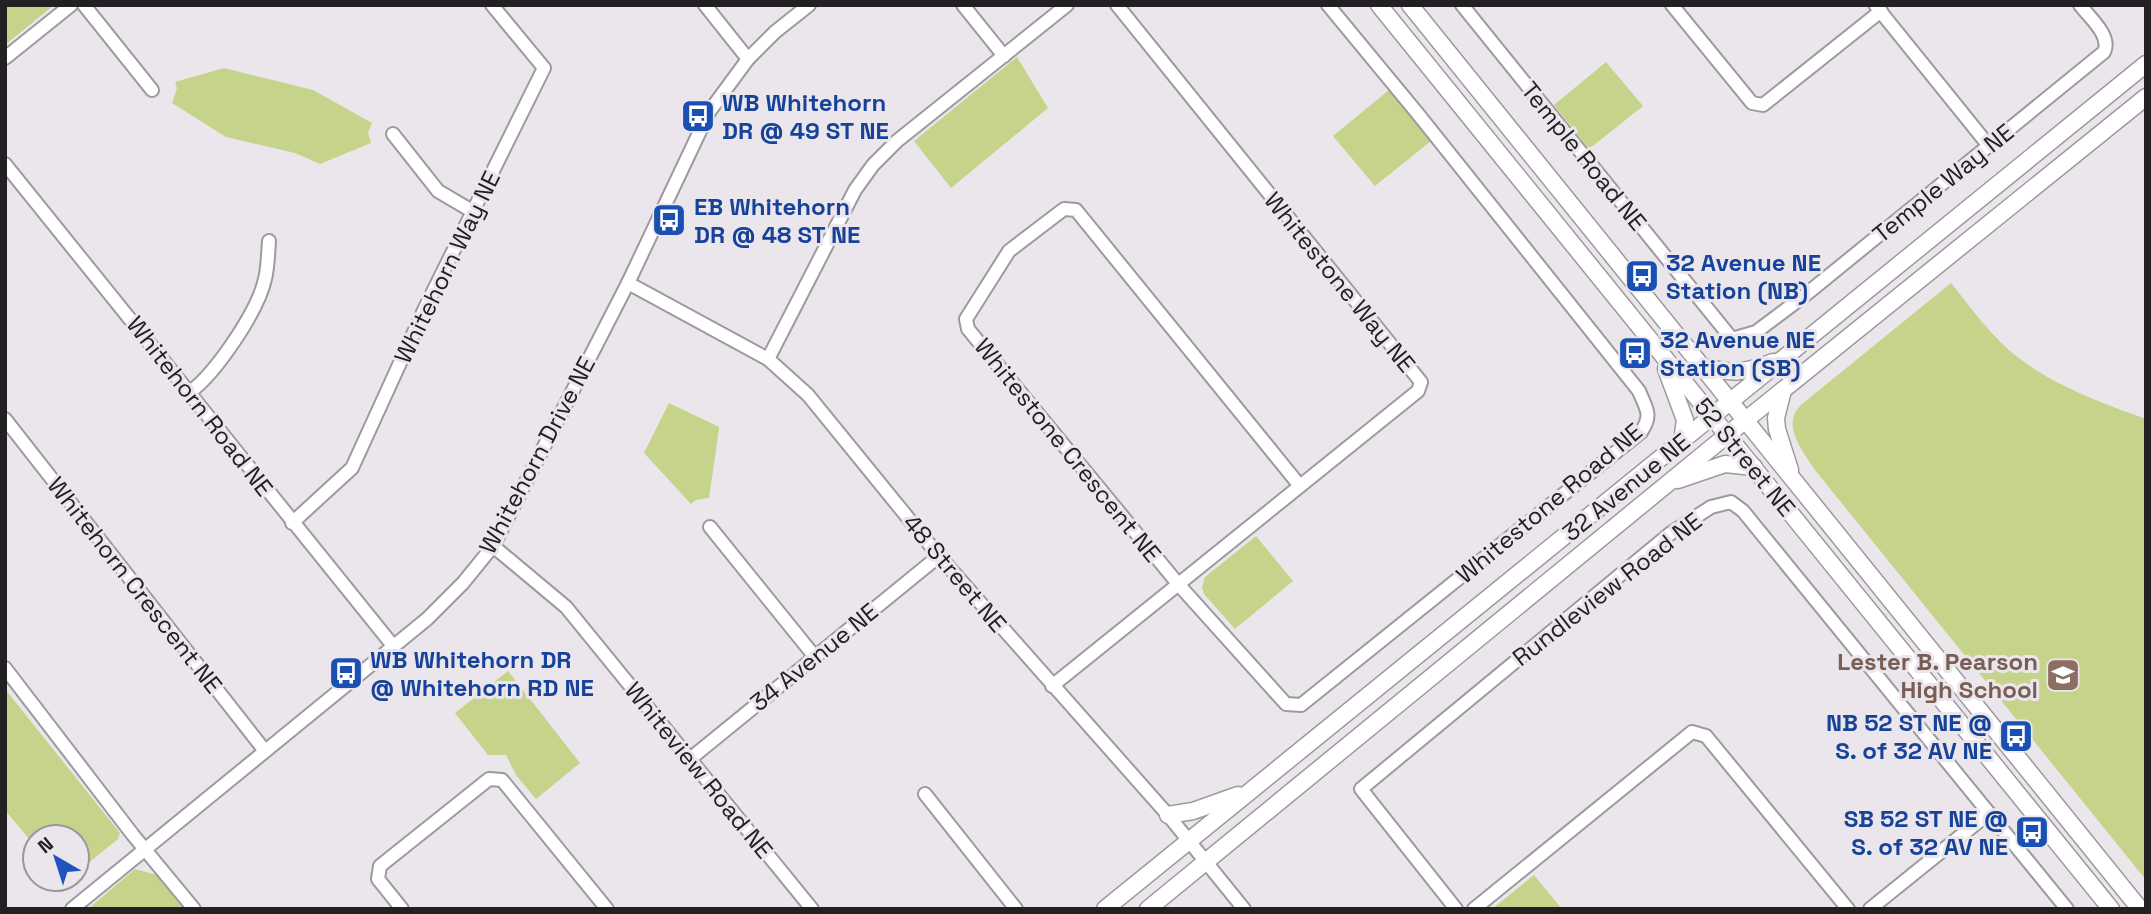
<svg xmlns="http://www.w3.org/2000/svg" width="2151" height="914" viewBox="0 0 2151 914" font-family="'Space Grotesk',sans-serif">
<rect width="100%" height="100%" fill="#ebe6ec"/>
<g fill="#c5d48a">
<path d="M5 5H54L5 45Z"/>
<path d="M1017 57 1048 108 951 188 914 141Z"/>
<path d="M1606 62 1643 106 1589 149 1554 105Z"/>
<path d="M224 68 313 90 372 123 368 133 371 143 320 164 295 153 226 137 172 103 177 88 175 82Z"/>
<path d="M1389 90 1431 141 1375 186 1333 136Z"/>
<path d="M1951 283C1972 309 1992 338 2020 359 2057 387 2102 403 2146 419V880L1815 470C1802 450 1780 424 1802 404Z"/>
<path d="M669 403 719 427V429L709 498 696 500 691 504 644 453Z"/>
<path d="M1256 536 1293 581 1235 629 1204 594 1202 587 1205 577Z"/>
<path d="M508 671 580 763 536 799 516 775 506 755H488L455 713Z"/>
<path d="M5 689 120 833 118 839 77 872V837H35V846L5 810Z"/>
<path d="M135 869 157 875 183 909H88Z"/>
<path d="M1534 875 1562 909H1492Z"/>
</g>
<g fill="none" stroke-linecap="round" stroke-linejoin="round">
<g stroke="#9e999f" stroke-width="16">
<g id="minor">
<path d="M84 5 152 90"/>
<path d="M705 5 748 59"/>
<path d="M963 5 1004 56"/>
<path d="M1462 5 1732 339 1756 332 1804 296 2104 52C2112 36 2089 17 2080 5"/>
<path d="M1672 5 1752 103 1763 105 1881 11"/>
<path d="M1876 6 1989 146"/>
<path d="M5 58 71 5"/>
<path d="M393 134 438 191 472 211"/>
<path d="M5 164 394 647"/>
<path d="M628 283 768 359 808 395 939 556 1168 815 1244 909"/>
<path d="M768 359 855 190 873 165 897 141 1067 5"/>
<path d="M190 392C216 373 258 311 265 279 268 267 268 253 269 241"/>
<path d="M5 419 265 751"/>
<path d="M1300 486 1076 210 1064 209 1009 251 966 319 968 329 1179 585 1286 704 1301 705 1641 432C1653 414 1646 409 1639 391L1418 114 1328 5"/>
<path d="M292 523 352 468 425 308 544 68 492 5"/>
<path d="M710 527 815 657"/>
<path d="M493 546 566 607 812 909"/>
<path d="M5 668 133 835 194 909"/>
<path d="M1052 686 1418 391 1421 382 1117 5"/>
<path d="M690 759 939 556"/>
<path d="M925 794 1016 909"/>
<path d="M72 909 427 619 463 583 493 546 628 283 709 112 748 59 775 32 809 5"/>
<path d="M402 909 378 879 380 866 489 779 502 780 607 909"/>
<path d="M1456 909 1361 789 1671 533 1711 507 1731 502 1743 511 2067 909"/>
<path d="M1474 909 1692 732 1706 736 1848 909"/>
<path d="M1870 909 1989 813"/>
</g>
</g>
<g stroke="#9e999f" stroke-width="19">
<g id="major">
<path d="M1379 5 2111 909"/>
<path d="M1410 5 2140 909"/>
<path d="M1703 367C1733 374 1745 373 1773 362"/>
<path d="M1666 369 1685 420 1682 441"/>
<path d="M1783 390 1776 418 1777 429 1790 470"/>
<path d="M1678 480 1725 464 1754 467"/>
<path d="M1168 815 1193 811 1238 795"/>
<path d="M1105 909 2146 64"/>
<path d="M1148 909 1716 444 2146 97"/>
</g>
</g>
<use href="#minor" stroke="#fff" stroke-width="12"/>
<use href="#major" stroke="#fff" stroke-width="16"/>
</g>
<defs>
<g id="bus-square" transform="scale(1.75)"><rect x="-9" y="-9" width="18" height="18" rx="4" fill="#1a4fb4" stroke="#ebe6ec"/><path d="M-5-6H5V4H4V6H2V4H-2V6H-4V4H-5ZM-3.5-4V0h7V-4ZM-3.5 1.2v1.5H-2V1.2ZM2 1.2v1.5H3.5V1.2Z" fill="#fff"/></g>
<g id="school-square" transform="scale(1.75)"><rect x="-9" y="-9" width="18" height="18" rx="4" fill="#8d6e63" stroke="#ebe6ec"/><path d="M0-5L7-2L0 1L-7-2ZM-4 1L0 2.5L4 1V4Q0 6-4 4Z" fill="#fff"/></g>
</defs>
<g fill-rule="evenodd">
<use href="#bus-square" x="698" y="116"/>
<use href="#bus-square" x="669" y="220"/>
<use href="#bus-square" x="1642" y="276"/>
<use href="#bus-square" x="1635" y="353"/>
<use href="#bus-square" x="346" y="673"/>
<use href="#school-square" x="2063" y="675"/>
<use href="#bus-square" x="2016" y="736"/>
<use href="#bus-square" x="2032" y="832"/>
</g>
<g text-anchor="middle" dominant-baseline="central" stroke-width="6" stroke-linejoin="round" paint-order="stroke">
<g font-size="24" font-weight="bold" fill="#164399" stroke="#ebe6ec" text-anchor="start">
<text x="722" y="102">WB Whitehorn<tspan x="722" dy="28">DR @ 49 ST NE</tspan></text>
<text x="694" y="206">EB Whitehorn<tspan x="694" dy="28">DR @ 48 ST NE</tspan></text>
<text x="1666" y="262">32 Avenue NE<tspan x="1666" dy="28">Station (NB)</tspan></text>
<text x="1660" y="339">32 Avenue NE<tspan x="1660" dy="28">Station (SB)</tspan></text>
<text x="370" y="659">WB Whitehorn DR<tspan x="370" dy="28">@ Whitehorn RD NE</tspan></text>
<text x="1992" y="722" text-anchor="end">NB 52 ST NE @<tspan x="1992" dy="28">S. of 32 AV NE</tspan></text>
<text x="2008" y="818" text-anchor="end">SB 52 ST NE @<tspan x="2008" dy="28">S. of 32 AV NE</tspan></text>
</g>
<g font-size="24" fill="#222022" stroke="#ebe6ec">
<text transform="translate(1584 156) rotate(51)">Temple Road NE</text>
<text transform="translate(1943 183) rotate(-39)">Temple Way NE</text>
<text transform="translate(447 267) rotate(-64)">Whitehorn Way NE</text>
<text transform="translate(1340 282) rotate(51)">Whitestone Way NE</text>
<text transform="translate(200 406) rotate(52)">Whitehorn Road NE</text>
<text transform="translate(1068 450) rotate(51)">Whitestone Crescent NE</text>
<text transform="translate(537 455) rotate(-62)">Whitehorn Drive NE</text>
<text transform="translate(1745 457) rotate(51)">52 Street NE</text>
<text transform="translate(1626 487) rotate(-39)">32 Avenue NE</text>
<text transform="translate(1549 503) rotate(-40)">Whitestone Road NE</text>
<text transform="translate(955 573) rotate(50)">48 Street NE</text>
<text transform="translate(135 585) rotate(52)">Whitehorn Crescent NE</text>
<text transform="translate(1607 589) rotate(-38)">Rundleview Road NE</text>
<text transform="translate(814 657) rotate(-39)">34 Avenue NE</text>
<text transform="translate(699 770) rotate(51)">Whiteview Road NE</text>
</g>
<g font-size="24" font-weight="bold" fill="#785e54" stroke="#ebe6ec" text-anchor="end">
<text x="2038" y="661">Lester B. Pearson<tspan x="2038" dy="28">High School</tspan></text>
</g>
</g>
<rect width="2151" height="914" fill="none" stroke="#222022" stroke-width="14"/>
<g transform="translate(56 858) rotate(321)"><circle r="33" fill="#ebe6ec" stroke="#9b979b" stroke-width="2"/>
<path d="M0-5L12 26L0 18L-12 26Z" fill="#2153c0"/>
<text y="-10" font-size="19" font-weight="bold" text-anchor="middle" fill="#222022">N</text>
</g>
</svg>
